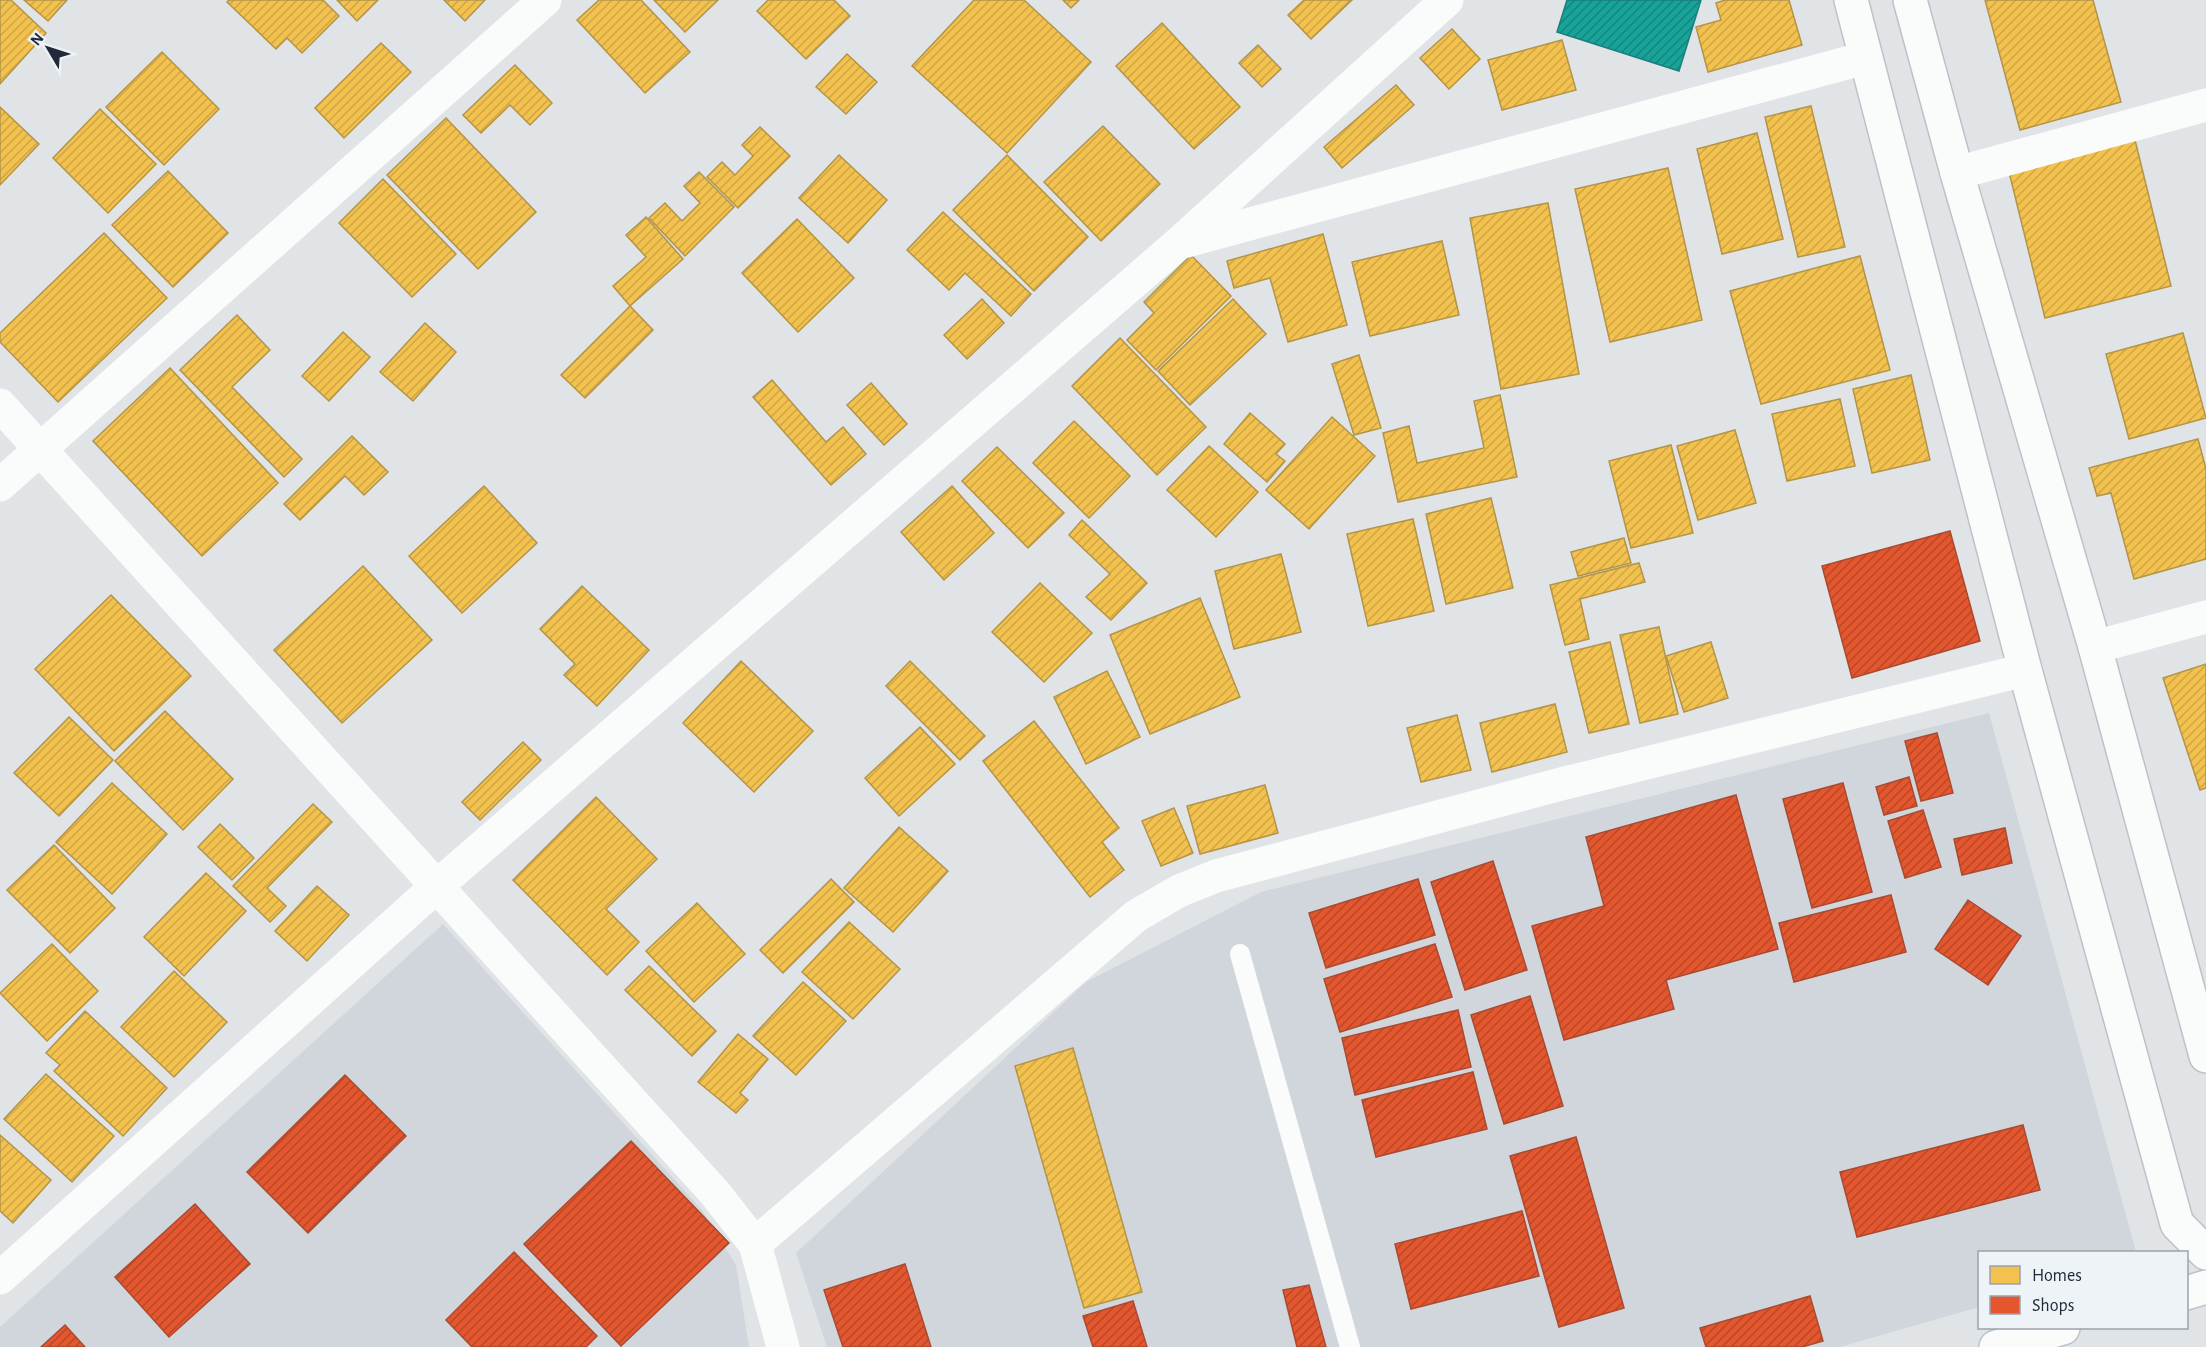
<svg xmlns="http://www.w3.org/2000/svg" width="2206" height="1347" viewBox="0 0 2206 1347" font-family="'Alegreya Sans',sans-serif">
<defs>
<pattern id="homes-hatch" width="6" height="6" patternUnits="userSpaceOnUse" patternTransform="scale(1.5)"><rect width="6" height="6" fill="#f2c14e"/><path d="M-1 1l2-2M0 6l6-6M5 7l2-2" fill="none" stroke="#cfa645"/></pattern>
<pattern id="shops-hatch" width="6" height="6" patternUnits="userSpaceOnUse" patternTransform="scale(1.5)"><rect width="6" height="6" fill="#e4572e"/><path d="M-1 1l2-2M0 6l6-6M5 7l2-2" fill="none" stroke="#b84828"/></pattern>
<pattern id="public-hatch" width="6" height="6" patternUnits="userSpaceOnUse" patternTransform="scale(1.5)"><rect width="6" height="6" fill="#17a398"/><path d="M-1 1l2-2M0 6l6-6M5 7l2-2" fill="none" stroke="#14857d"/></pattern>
</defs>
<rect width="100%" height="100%" fill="#e1e4e7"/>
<g fill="#d0d6db">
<path d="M1989 713 2136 1252H1980L1979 1307 1840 1347H827L796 1253 1086 982 1261 892Z"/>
<path d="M443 924 702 1210 736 1265 749 1347H0V1327Z"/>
</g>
<g fill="url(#homes-hatch)" stroke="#b39448" stroke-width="1.5">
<path d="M0 0H11L46 33 0 84Z"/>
<path d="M24 0H67L48 21Z"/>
<path d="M229 0H323L339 16 302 53 287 38 276 49 227 2Z"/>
<path d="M337 0H378L357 21Z"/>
<path d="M444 0H485L465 21Z"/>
<path d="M599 0H641L690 52 645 93 577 20Z"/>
<path d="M654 0H718L685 32Z"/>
<path d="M768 0H834L850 16 806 59 757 11Z"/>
<path d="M974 0H1024L1091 62 1007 153 912 66Z"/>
<path d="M1063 0H1079L1071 8Z"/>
<path d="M1304 0H1352L1311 39 1288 15Z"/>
<path d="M1725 0H1789L1802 45 1708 72 1696 27 1721 20 1716 3Z"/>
<path d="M1985 0H2093L2121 102 2020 130Z"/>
<path d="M1162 23 1240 107 1194 149 1116 66Z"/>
<path d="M1452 29 1480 59 1449 89 1420 58Z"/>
<path d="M1562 40 1576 90 1502 110 1488 60Z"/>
<path d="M381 43 411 72 344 138 315 108Z"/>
<path d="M1258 45 1281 69 1262 87 1239 63Z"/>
<path d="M162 52 219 109 164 165 106 107Z"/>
<path d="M847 54 877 82 846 114 816 87Z"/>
<path d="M515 65 552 103 530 125 510 105 481 133 463 115Z"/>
<path d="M1396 85 1414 105 1342 168 1324 147Z"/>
<path d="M1811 106 1845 247 1798 257 1765 117Z"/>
<path d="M0 107 39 144 0 185Z"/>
<path d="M100 109 156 164 108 213 53 158Z"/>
<path d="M446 118 536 212 478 269 387 175Z"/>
<path d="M1103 126 1160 184 1101 241 1044 182Z"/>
<path d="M760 127 790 156 738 208 707 177 722 162 735 175 753 156 742 145Z"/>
<path d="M1757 133 1783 239 1722 254 1697 149Z"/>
<path d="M2135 140 2171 286 2045 318 2009 172Z"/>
<path d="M839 155 887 200 848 243 799 198Z"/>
<path d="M1007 155 1088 237 1034 291 953 210Z"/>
<path d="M1668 168 1702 320 1610 342 1575 189Z"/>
<path d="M168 171 228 233 173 287 112 225Z"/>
<path d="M699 172 734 207 685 256 649 218 665 203 682 221 700 203 684 186Z"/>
<path d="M383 179 456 254 412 297 339 223Z"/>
<path d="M1548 203 1579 374 1501 389 1470 218Z"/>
<path d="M943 212 1031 294 1011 316 965 273 949 290 907 250Z"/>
<path d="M646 217 683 259 630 306 613 286 646 257 626 235Z"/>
<path d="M797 219 854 278 798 332 742 273Z"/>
<path d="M104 233 167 298 58 402 0 342V333Z"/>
<path d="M1323 234 1347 325 1288 342 1270 278 1234 288 1227 261Z"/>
<path d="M1442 241 1459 315 1370 336 1352 262Z"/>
<path d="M1191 255 1231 296 1156 370 1127 340 1154 313 1144 302Z"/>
<path d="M1860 256 1890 370 1761 404 1730 291Z"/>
<path d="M982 299 1004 323 967 359 944 335Z"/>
<path d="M1233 299 1266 334 1190 405 1158 371Z"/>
<path d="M630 306 653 330 585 398 561 375Z"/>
<path d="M237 315 270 350 232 387 302 459 284 477 180 370Z"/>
<path d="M425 323 456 352 413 401 380 372Z"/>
<path d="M343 332 370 357 329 401 302 376Z"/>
<path d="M2183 333 2206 418 2129 439 2106 354Z"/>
<path d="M1120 338 1206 427 1157 475 1072 386Z"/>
<path d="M1359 355 1381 428 1354 435 1332 364Z"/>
<path d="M170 368 278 483 202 556 93 441Z"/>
<path d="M1911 375 1930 460 1872 473 1853 389Z"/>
<path d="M772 380 826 442 843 427 866 454 831 485 753 397Z"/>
<path d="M871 383 907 424 884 445 847 405Z"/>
<path d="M1500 395 1517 477 1398 502 1383 433 1409 426 1417 463 1484 448 1474 401Z"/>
<path d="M1840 399 1855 466 1787 481 1772 414Z"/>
<path d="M1250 413 1285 444 1276 454 1285 461 1267 482 1224 444Z"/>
<path d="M1332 417 1375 456 1309 529 1266 490Z"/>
<path d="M1074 421 1130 476 1089 518 1033 463Z"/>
<path d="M1735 430 1756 503 1698 520 1677 446Z"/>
<path d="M352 436 388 472 364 495 345 476 300 520 284 504Z"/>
<path d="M2198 439 2206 469V559L2134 579 2111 493 2097 496 2089 468Z"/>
<path d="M1671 445 1693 533 1631 548 1609 461Z"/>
<path d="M1209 446 1258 492 1216 537 1167 490Z"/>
<path d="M997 447 1064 513 1028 548 962 481Z"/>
<path d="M484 486 537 543 462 613 409 556Z"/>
<path d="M952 486 994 533 944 580 901 532Z"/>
<path d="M1491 498 1513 588 1446 604 1426 514Z"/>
<path d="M1413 519 1434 611 1368 626 1347 534Z"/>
<path d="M1082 520 1147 583 1111 620 1086 597 1110 574 1069 535Z"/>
<path d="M1624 538 1631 563 1578 576 1571 552Z"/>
<path d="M1281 554 1301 632 1234 649 1215 571Z"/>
<path d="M1639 563 1645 582 1580 599 1589 639 1565 645 1550 585Z"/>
<path d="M363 566 432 640 342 723 274 650Z"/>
<path d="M1040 583 1092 633 1044 682 992 632Z"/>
<path d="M582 586 649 650 597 706 564 675 575 664 540 629Z"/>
<path d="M111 595 191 676 114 751 35 669Z"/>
<path d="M1200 598 1240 697 1150 734 1110 635Z"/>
<path d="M1659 627 1678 714 1640 723 1620 635Z"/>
<path d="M1610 642 1629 724 1589 733 1569 652Z"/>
<path d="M1711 642 1728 698 1684 712 1666 656Z"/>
<path d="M741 661 813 731 754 792 683 723Z"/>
<path d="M910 661 985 736 960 760 886 686Z"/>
<path d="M2206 664V788L2200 790 2163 678Z"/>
<path d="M1107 671 1140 737 1086 764 1054 697Z"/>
<path d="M1555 704 1567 752 1492 772 1480 723Z"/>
<path d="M165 711 233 779 183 830 115 761Z"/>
<path d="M1457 715 1471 770 1421 782 1407 728Z"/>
<path d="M69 717 113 760 59 816 14 773Z"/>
<path d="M1034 721 1119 828 1102 842 1124 870 1090 897 983 761Z"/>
<path d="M920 727 955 764 899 816 865 778Z"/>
<path d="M523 742 541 760 480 820 462 802Z"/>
<path d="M112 783 167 834 112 894 56 842Z"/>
<path d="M1265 785 1278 833 1200 854 1187 806Z"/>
<path d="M596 797 657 859 606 909 639 942 607 975 513 880Z"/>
<path d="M313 804 332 822 267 888 286 906 270 922 233 886Z"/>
<path d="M1174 808 1193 853 1161 866 1142 821Z"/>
<path d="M220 824 254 858 232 880 198 847Z"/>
<path d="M899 827 948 871 893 932 844 888Z"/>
<path d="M54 845 115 908 70 953 7 890Z"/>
<path d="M206 873 246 911 184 976 144 937Z"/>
<path d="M831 879 854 902 783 973 760 950Z"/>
<path d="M317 886 349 915 307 961 275 931Z"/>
<path d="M697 903 745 954 694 1002 646 951Z"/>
<path d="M849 922 900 969 853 1019 802 972Z"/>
<path d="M52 944 98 991 47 1041 0 993Z"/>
<path d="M649 966 716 1031 692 1056 625 990Z"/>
<path d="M174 971 227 1022 174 1077 121 1027Z"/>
<path d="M803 982 846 1021 796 1075 753 1036Z"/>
<path d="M85 1011 167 1088 123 1136 54 1071 60 1065 46 1053Z"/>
<path d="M738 1034 768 1059 740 1093 748 1100 736 1113 698 1082Z"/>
<path d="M1073 1048 1142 1292 1084 1308 1015 1066Z"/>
<path d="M46 1074 114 1136 72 1182 4 1119Z"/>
<path d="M0 1135 51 1180 13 1223 0 1211Z"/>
</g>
<g fill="url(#shops-hatch)" stroke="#a94a31" stroke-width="1.5">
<path d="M1950 531 1980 641 1852 678 1822 566Z"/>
<path d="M1937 733 1953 793 1921 801 1905 741Z"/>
<path d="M1909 777 1917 806 1884 815 1876 787Z"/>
<path d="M1843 783 1872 892 1812 908 1783 799Z"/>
<path d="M1736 795 1778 949 1666 980 1674 1009 1564 1040 1532 926 1604 906 1586 837Z"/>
<path d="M1923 810 1941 867 1905 878 1888 821Z"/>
<path d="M2005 828 2012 863 1962 875 1954 839Z"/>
<path d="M1493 861 1527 970 1465 990 1431 882Z"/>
<path d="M1418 879 1435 935 1326 968 1309 913Z"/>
<path d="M1891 895 1906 952 1794 982 1779 923Z"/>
<path d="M1968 900 2021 936 1988 985 1935 949Z"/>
<path d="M1435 944 1452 997 1340 1032 1324 979Z"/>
<path d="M1530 996 1563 1106 1504 1124 1471 1015Z"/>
<path d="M1458 1010 1471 1067 1355 1095 1342 1038Z"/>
<path d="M1473 1072 1487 1129 1376 1157 1362 1100Z"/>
<path d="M345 1075 406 1136 308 1233 247 1172Z"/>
<path d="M2023 1125 2040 1190 1857 1237 1840 1172Z"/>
<path d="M1576 1137 1624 1308 1559 1327 1510 1156Z"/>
<path d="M631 1141 729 1243 621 1346 524 1244Z"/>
<path d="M195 1204 250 1264 169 1337 115 1277Z"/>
<path d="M1522 1211 1539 1276 1411 1309 1395 1244Z"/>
<path d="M514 1252 597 1336 586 1347H472L446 1320Z"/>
<path d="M905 1264 931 1347H843L824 1290Z"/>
<path d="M1309 1285 1326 1347H1297L1283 1290Z"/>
<path d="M1810 1296 1823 1341 1802 1347H1706L1700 1328Z"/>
<path d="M1133 1301 1147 1347H1093L1083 1316Z"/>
<path d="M65 1325 85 1347H41Z"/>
</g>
<path fill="url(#public-hatch)" stroke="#1a7f7c" stroke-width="1.5" d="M1567 0H1701L1679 71 1557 32Z"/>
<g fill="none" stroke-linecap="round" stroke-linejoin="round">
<g stroke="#bdc2c7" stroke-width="36">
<g id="secondary">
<path d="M1851 0 2025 670 2177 1224 2206 1253"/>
<path d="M1910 0 1957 173 2095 647 2206 1056"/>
<path d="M2186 1293 2206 1287"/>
<path d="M1996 1347 2063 1328"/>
</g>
</g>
<path stroke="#fafbfb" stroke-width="20" d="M1240 954 1350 1347"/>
<g stroke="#fafbfb" stroke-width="33">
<path d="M1957 173 2206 105"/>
<path d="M1183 242 1865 58"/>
<path d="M0 405 714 1192 755 1244 783 1347"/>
<path d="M0 485 545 0"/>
<path d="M2095 647 2206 617"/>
<path d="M755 1244 1136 916 1179 891 1216 876 1565 783 2025 670"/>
<path d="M0 1278 437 886 1179 243 1447 0"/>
</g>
<use href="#secondary" stroke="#fafbfb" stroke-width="33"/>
</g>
<rect x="1978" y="1251" width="210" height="78" fill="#eef3f7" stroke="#9ca3ab" stroke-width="1.5"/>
<rect x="1990" y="1266" width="30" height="18" fill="#f2c14e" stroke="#9ca3ab" stroke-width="1.5"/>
<text x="2032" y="1281" font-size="18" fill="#202a39">Homes</text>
<rect x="1990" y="1296" width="30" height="18" fill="#e4572e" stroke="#9ca3ab" stroke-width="1.5"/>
<text x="2032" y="1311" font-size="18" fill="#202a39">Shops</text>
<g transform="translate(48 48) rotate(309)" stroke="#eef3f7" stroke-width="4.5" paint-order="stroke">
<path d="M0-4.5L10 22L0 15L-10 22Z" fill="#202a39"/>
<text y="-9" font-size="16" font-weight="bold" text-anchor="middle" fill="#202a39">N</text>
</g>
</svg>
